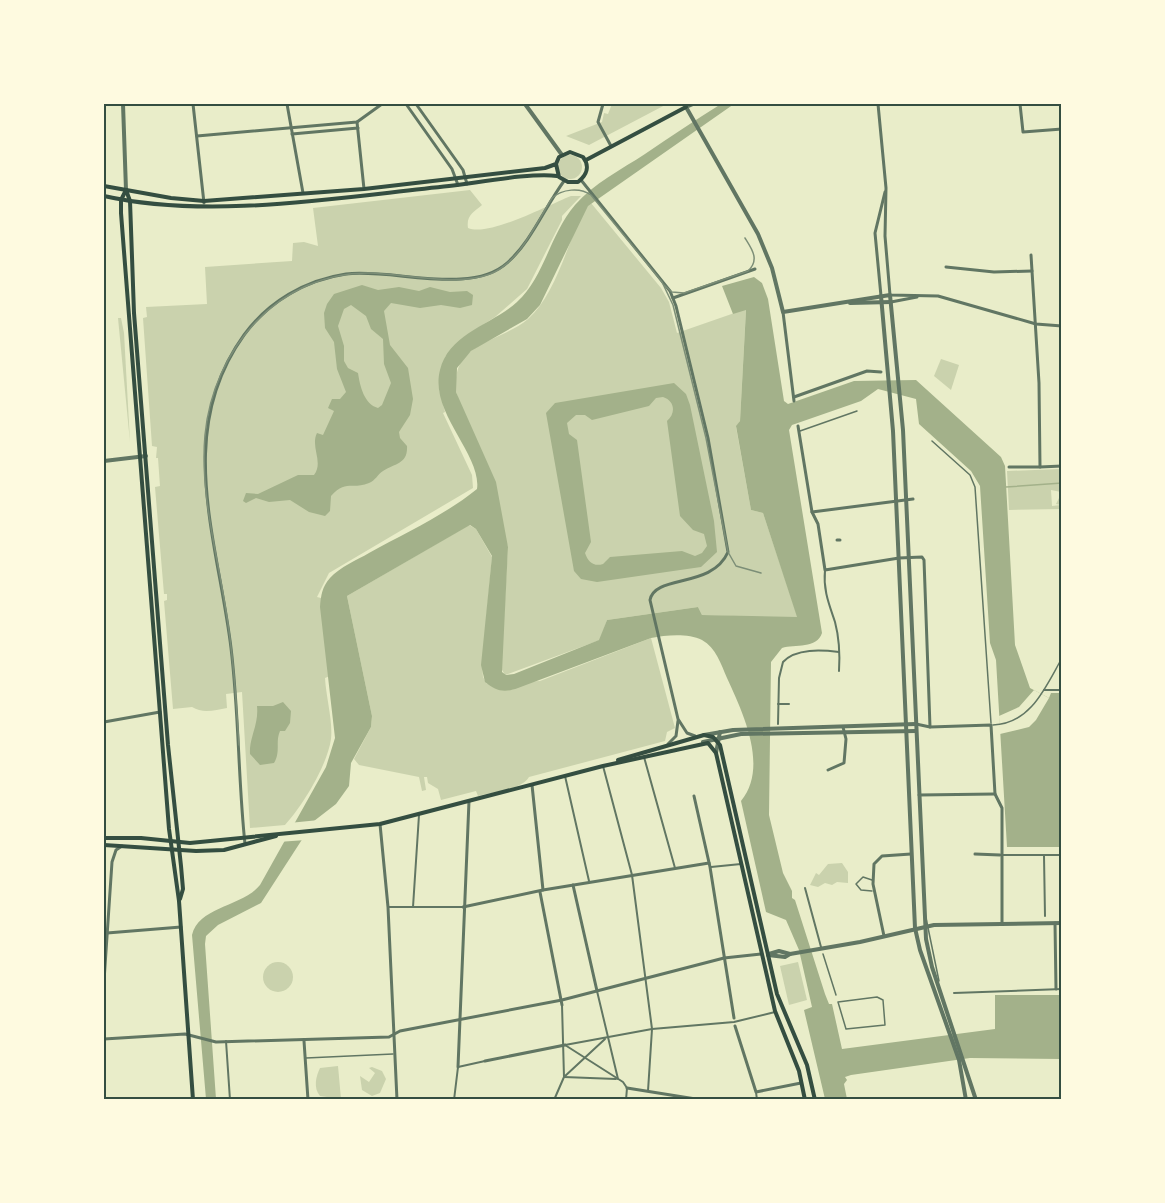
<svg xmlns="http://www.w3.org/2000/svg" width="1165" height="1203" viewBox="0 0 1165 1203" font-family="Montserrat,sans-serif">
<rect width="100%" height="100%" fill="#e9edc9"/>
<g fill="#cad2ad">
<path d="M612 104H667L589 145 566 136 602 122 604 113 608 114Z"/>
<circle cx="570" cy="167" r="12"/>
<path d="M470 190 482 205C474 212 466 215 468 228 489 237 548 205 571 196H581L562 216V220L527 289 495 317 464 337 445 357 439 389 445 412 443 413 472 475 473 488 329 573 317 597 321 598 330 676 325 678C326 697 333 721 331 739 327 766 303 805 285 825L250 828 242 692 226 694 227 708C215 710 203 714 192 707L173 709 164 601 167 600V594H164L155 487 160 486 158 458H156L157 447 152 446 143 318 147 317 146 307 207 304 205 267 292 261 293 243 304 242 318 246 313 208Z"/>
<path d="M591 203 661 288 669 302 677 333 746 309 740 421 736 427 751 510 763 513 798 618 702 615 698 607 607 620 600 640 505 675 501 668 508 547 456 392C451 341 498 344 528 319 558 292 568 239 587 204Z"/>
<path d="M118 318H121L124 333 130 442Z"/>
<path d="M941 359 959 365 951 390 934 376Z"/>
<path d="M1061 469V492L1051 490 1052 506 1061 505 1056 504 1061 494V509L1009 510 1007 471Z"/>
<path d="M469 525 476 529 492 557 482 665 483 677 487 684 540 681 651 638 675 728 667 732 665 741 529 777C521 790 493 792 478 796L476 791 441 800 438 789 428 783 427 777H424L426 790 422 791 419 777 359 765 354 759 371 727 372 716 347 596Z"/>
<path d="M842 863 848 872V883L837 882 832 885 825 883 818 887 810 885 816 873 819 875 828 864Z"/>
<circle cx="278" cy="977" r="15"/>
<path d="M798 962 807 1000 789 1005 780 966Z"/>
<path d="M338 1066 341 1099 320 1096C313 1088 316 1076 320 1068Z"/>
<path d="M372 1067 382 1071 386 1079 380 1093 372 1096 362 1090 360 1076 369 1082 375 1073 369 1068Z"/>
</g>
<g fill="#a3b18a" fill-rule="evenodd">
<path d="M721 104H734L588 206 540 305 527 319 471 351 457 368 456 392 496 482 508 547 502 672 506 675 514 674 599 640 607 620 698 607 702 615 797 617 763 513 751 510 736 426 740 421 746 310 733 314 722 286 754 277 762 283 768 299 784 401 788 404 854 381 916 380 1001 457 1005 466 1015 645 1030 688 1049 698 1051 693H1061V847H1007L996 660 990 643 980 486 971 471 919 424 916 399 878 389 861 401 792 425 789 430 822 633C817 649 795 644 782 648L771 662 769 815 783 873 792 891V898L795 900 825 994 829 1004H832L842 1049 995 1029V995H1061V1059L970 1058 851 1075 845 1077 847 1080 844 1084 847 1099H825L804 1010 812 1007 799 950 786 920 766 912 741 801C769 767 743 713 727 678 721 664 716 648 702 640 688 633 666 635 651 638L518 688C504 693 496 691 485 682L481 665 492 556 476 529 470 525 347 596 372 716 371 727 351 763 349 786 336 804 314 821 261 903 218 925 206 936 205 944 216 1099H206L192 935C199 906 242 907 260 885L326 767 335 738 320 607C321 595 322 587 330 578 340 567 357 560 369 553 405 533 445 515 477 489 482 454 429 413 440 370 449 333 492 325 517 302 545 276 550 234 575 205 593 184 622 169 645 154 670 137 695 120 721 104Z"/>
<path d="M362 285 378 290 399 287 419 291 430 287 450 292 467 291 473 295 472 305 460 308 441 305 420 308 391 303 384 311 390 345 408 368 413 399 410 415 399 432 400 438 407 446C408 464 395 463 383 471 378 474 375 481 369 483 352 490 346 479 331 496L330 511 325 516 309 512 290 500 269 502 256 498 246 503 243 501 246 493 258 494 298 475H314C324 462 310 447 317 433L323 435 334 411 328 408 332 399H340L346 392 337 369 334 342 325 328 324 313 327 304 334 294ZM351 305 366 316 371 329 383 339 384 364 391 383 382 405 378 408C364 404 360 386 358 373L348 368 344 361V346L338 326 344 309Z"/>
<path d="M674 383 686 394 690 405 714 521 717 552 701 567 597 582 581 579 574 571 546 413 555 403ZM663 397C675 401 676 413 667 421L680 516 693 530 704 534 707 546 702 553 695 556 682 551 610 557 603 564C594 567 588 562 585 553L591 542 577 440 569 434 567 423 576 415H585L592 420 649 406 656 398Z"/>
<path d="M283 702 291 711 290 723 285 731H280C275 742 281 751 274 763L260 765 250 754C249 737 259 725 257 706H273Z"/>
</g>
<g fill="#e9edc9">
<path d="M1034 690 1049 698 1036 720 1029 727 1000 734 999 716 1019 707Z"/>
<path d="M319 820 306 840 278 842 289 823Z"/>
</g>
<g fill="none" stroke-linecap="round" stroke-linejoin="round">
<path stroke="#a3b18a" stroke-width="1.5" d="M1006 487 1062 483"/>
<g stroke="#617663" stroke-width="1.5">
<path d="M800 431 857 411"/>
<path d="M932 441 970 475 975 487 991 723"/>
<path d="M993 725C1031 724 1046 686 1062 658"/>
<path d="M872 880 863 877 856 884 861 890 872 891"/>
<path d="M926 918 939 981"/>
<path d="M823 954 836 995"/>
<path d="M877 997 883 1000 885 1025 846 1029 838 1002Z"/>
<path d="M306 1058 393 1054"/>
<path d="M1061 1100 1062 1097"/>
</g>
<g stroke="#617663" stroke-width="2">
<path d="M825 570C823 590 829 604 835 622 839 637 840 655 839 671"/>
<path d="M1044 690H1062"/>
<path d="M778 704H789"/>
<path d="M778 724 779 678 783 662C796 648 822 650 839 652"/>
<path d="M644 757 675 868"/>
<path d="M603 766 632 875 652 1029 648 1091"/>
<path d="M565 776 589 881"/>
<path d="M1001 855H1062"/>
<path d="M1044 856 1045 916"/>
<path d="M711 867 741 864"/>
<path d="M805 888 821 947"/>
<path d="M388 907H463"/>
<path d="M413 907 419 815"/>
<path d="M597 991 618 1079"/>
<path d="M954 993 1062 989"/>
<path d="M562 1005 564 1077"/>
<path d="M226 1041 230 1100"/>
<path d="M565 1045 652 1029 734 1022 775 1012"/>
<path d="M565 1045 623 1082 627 1088 626 1100"/>
<path d="M564 1077 616 1079"/>
<path d="M756 1092 757 1100"/>
<path d="M454 1100 458 1067 485 1061"/>
<path d="M554 1100 564 1077 605 1039"/>
</g>
<g stroke="#617663" stroke-width="3">
<path d="M193 104 204 203"/>
<path d="M287 104 303 193"/>
<path d="M406 104 452 169 458 185"/>
<path d="M416 104 463 170 467 184"/>
<path d="M603 104 598 122 611 146"/>
<path d="M878 104 886 188 885 236 890 295 938 296 1036 324 1062 326"/>
<path d="M1020 104 1023 132 1062 129"/>
<path d="M357 122 364 189"/>
<path d="M292 134 358 128"/>
<path d="M197 136 357 122 382 104"/>
<path d="M581 180 670 291 676 306 708 438 728 552C712 589 655 574 650 600L678 719 687 733 695 736"/>
<path d="M946 267 994 272 1032 271"/>
<path d="M881 296 875 233 885 192"/>
<path d="M673 298 755 269"/>
<path d="M891 302 917 297"/>
<path d="M783 312 794 401"/>
<path d="M794 397 867 371 881 372"/>
<path d="M798 426 812 512 818 524 825 570 899 558 922 557 924 560 930 727"/>
<path d="M1009 467H1040L1039 383 1031 255"/>
<path d="M1040 467 1062 466"/>
<path d="M812 512 913 499"/>
<path d="M837 540H840"/>
<path d="M104 722 160 712"/>
<path d="M916 724 930 727 991 725 995 794 1002 808V923"/>
<path d="M668 744 676 736 678 721"/>
<path d="M828 770 844 763 846 739 843 727"/>
<path d="M532 785 543 890"/>
<path d="M919 795 995 794"/>
<path d="M694 796 710 867 734 1018"/>
<path d="M380 824 388 907 397 1100"/>
<path d="M245 844C238 779 239 713 231 648 218 541 174 432 244 335 268 302 305 280 346 274 392 268 470 296 507 263 531 242 545 207 564 181"/>
<path d="M975 854 1000 855"/>
<path d="M573 885 597 991"/>
<path d="M540 892 562 1005"/>
<path d="M463 907 543 890 709 863"/>
<path d="M1055 923 1056 989"/>
<path d="M107 933 181 927"/>
<path d="M884 936 873 884 874 864 882 856 911 854"/>
<path d="M104 981 112 862 116 850 122 846"/>
<path d="M735 1026 756 1092 801 1083"/>
<path d="M104 1039 185 1034 216 1042 389 1037 400 1031 562 1000 724 958 761 954"/>
<path d="M304 1041 308 1100"/>
<path d="M485 1061 565 1045"/>
<path d="M458 1067 469 801"/>
<path d="M627 1088 702 1100"/>
</g>
<g stroke="#617663" stroke-width="4">
<path d="M123 104 126 190"/>
<path d="M525 104 562 155"/>
<path d="M693 104 686 107 758 234 772 268 783 312 890 295 903 430 926 939 932 967 976 1100"/>
<path d="M881 296 893 431 915 928 920 950 959 1060 966 1100"/>
<path d="M850 303 891 302"/>
<path d="M104 461 146 456"/>
<path d="M704 735 733 730 916 724"/>
<path d="M703 742 741 734 916 731"/>
<path d="M716 753 720 732"/>
<path d="M769 954 779 951 790 954"/>
<path d="M768 955 785 957 790 954 860 942 934 925 1062 923"/>
</g>
<g stroke="#344e41" stroke-width="4">
<path d="M586 160 686 107 684 104"/>
<path d="M104 186 171 198 204 201 364 189 545 168 556 164 559 157 570 152 583 157C590 166 587 175 578 182H568L559 177 556 164"/>
<path d="M126 190 121 200V213L169 829 179 901 193 1100"/>
<path d="M126 190 130 201 134 313 168 745 181 866 183 889 180 899"/>
<path d="M104 196C210 220 340 197 449 186 476 183 533 172 557 176"/>
<path d="M618 760 704 735 713 737 720 745 777 994 807 1065 815 1100"/>
<path d="M104 838H141L190 843 380 824 603 766 708 743 716 753 775 1011 799 1071 805 1100"/>
<path d="M104 845 196 851 224 850 276 836"/>
</g>
<g stroke="#7c8e77" stroke-width="1.5">
<path d="M664 285 672 292 684 293 748 271C760 260 752 249 745 238"/>
<path d="M239 745C236 698 233 651 225 605 216 549 200 492 205 435 213 349 279 272 369 273 405 274 456 287 490 274 519 263 537 222 552 198 562 189 580 187 591 195L662 282 673 305 706 438 728 552 736 566 761 573"/>
</g>
</g>
<rect width="1165" height="1203" fill="none" stroke="#fefae0" stroke-width="210"/>
<rect x="105" y="105" width="955" height="993" fill="none" stroke="#344e41" stroke-width="2"/>
</svg>
